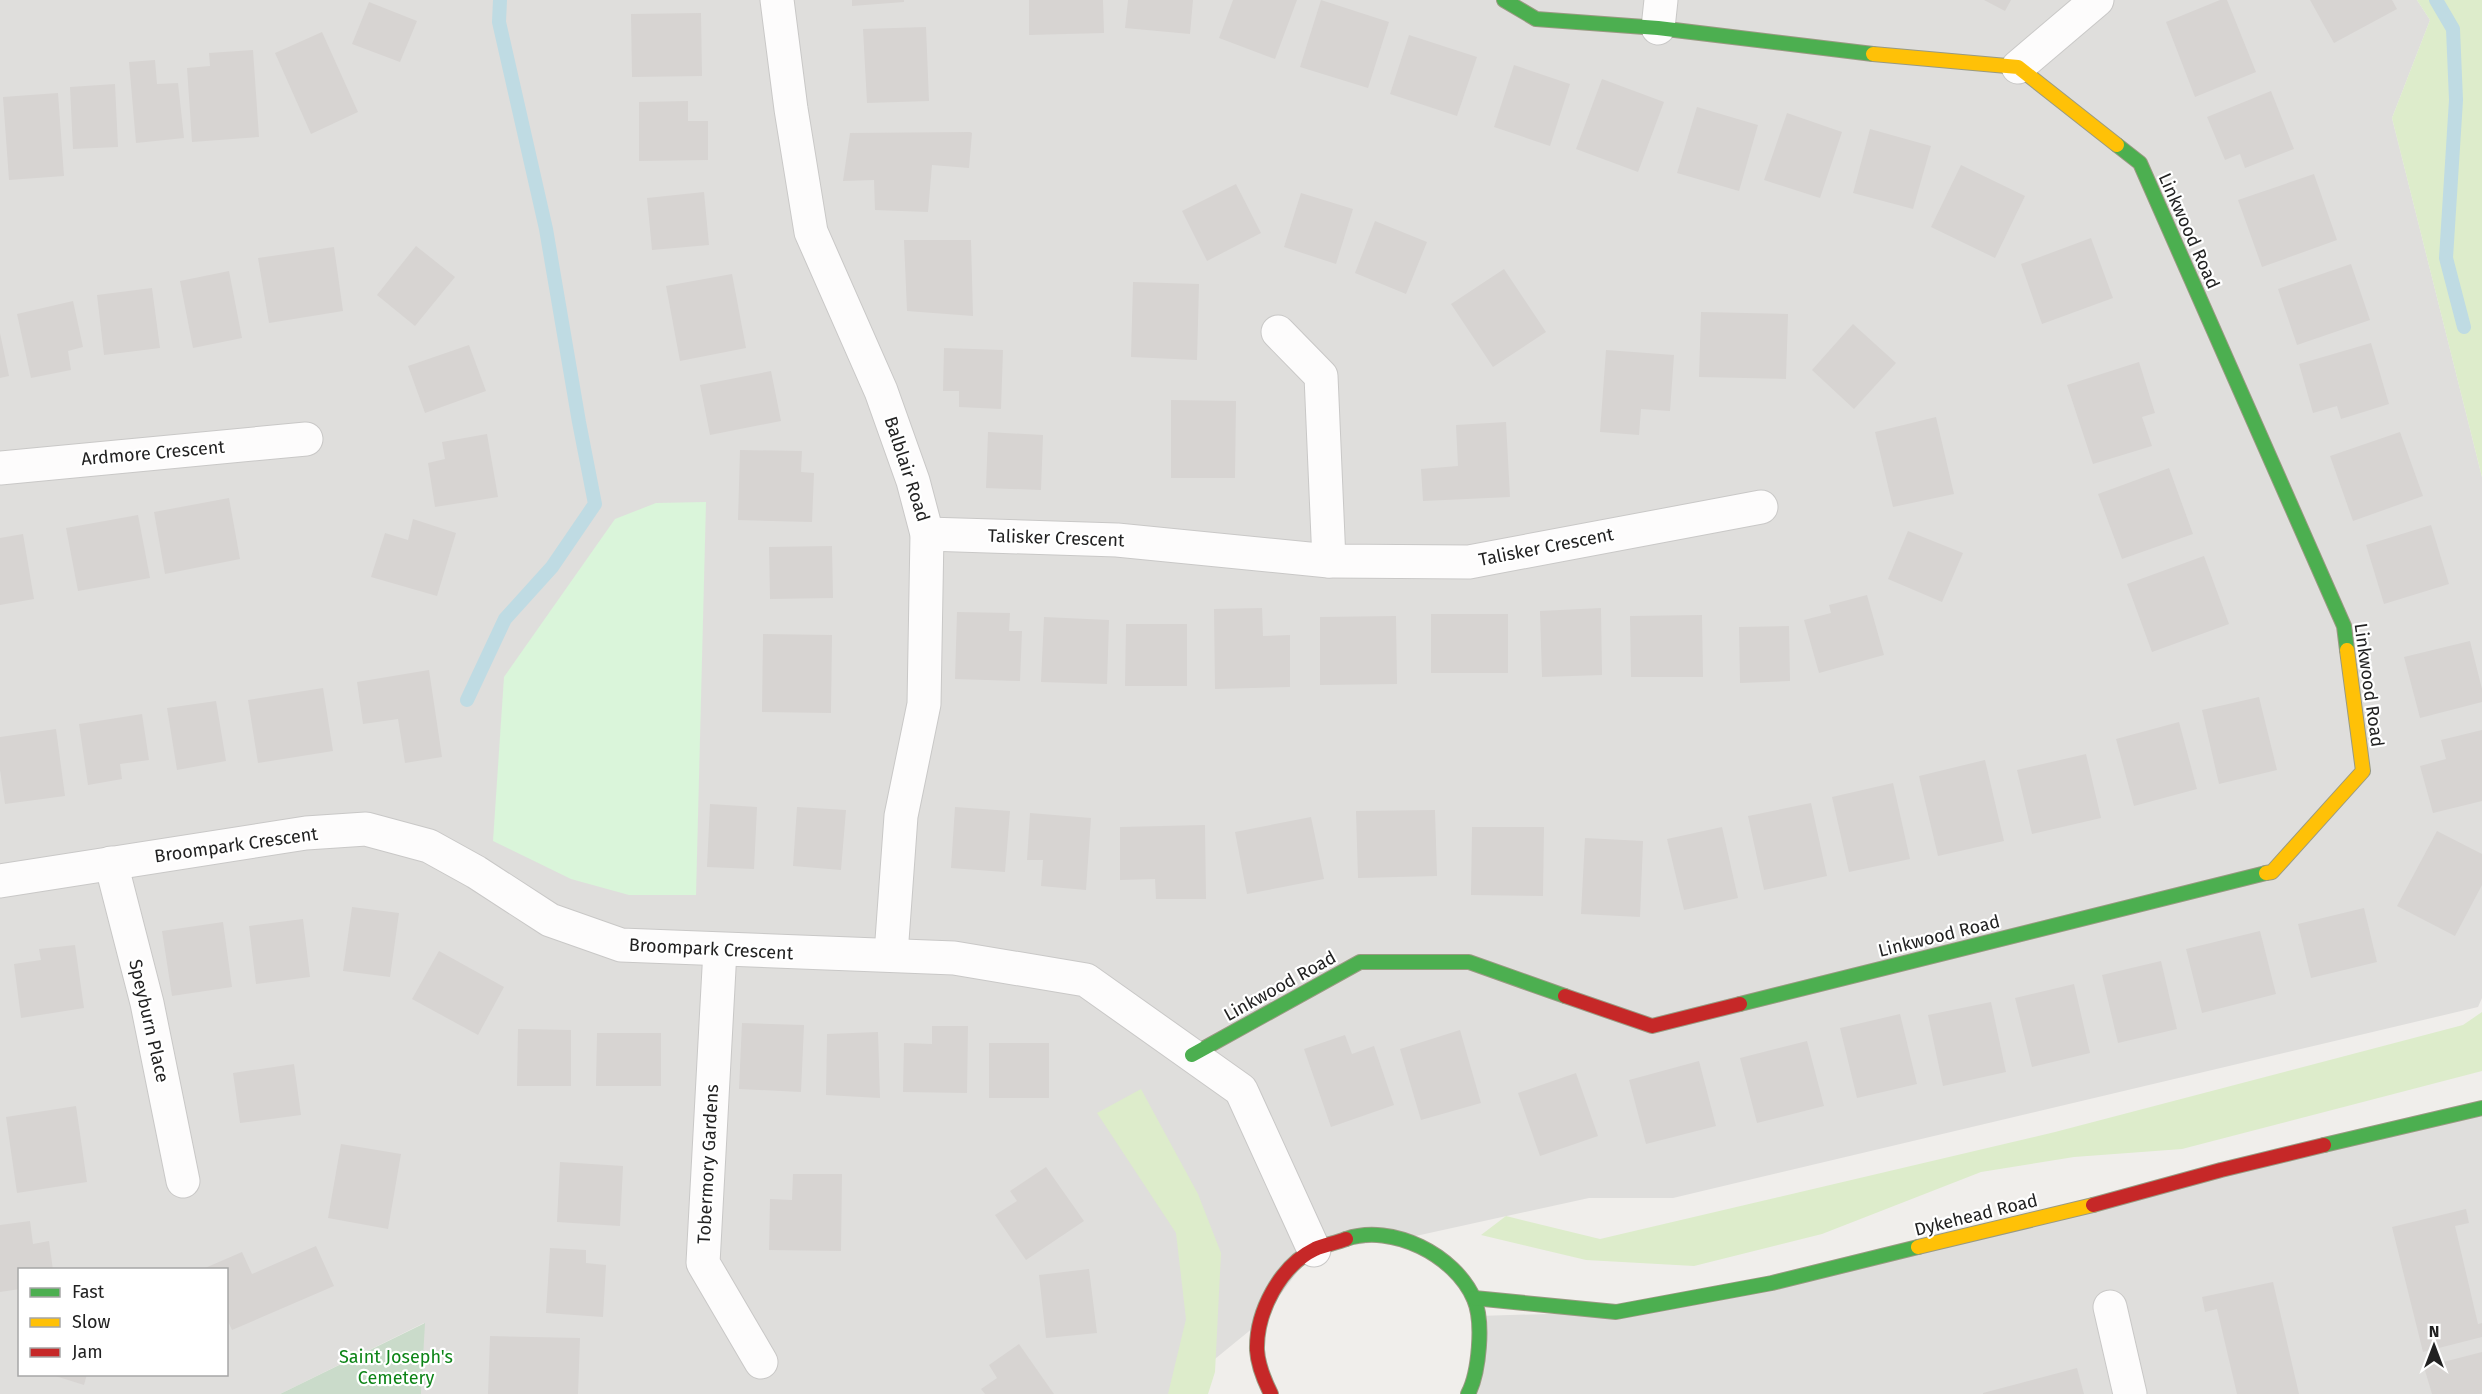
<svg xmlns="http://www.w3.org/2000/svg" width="2482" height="1394" viewBox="0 0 2482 1394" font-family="'Fira Sans',sans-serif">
<rect width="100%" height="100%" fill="#f0eeeb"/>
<g fill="#dfdedc" fill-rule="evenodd">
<path d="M0 0H2417L2430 20 2392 118 2482 477V998L2478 1007 1673 1198H1589L1402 1239 1314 1250 1259 1323 1172 1394H421L424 1323 280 1394H0ZM20 1270H226V1374H20Z"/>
<path d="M2482 1108V1394H1468L1478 1316 1616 1312Z"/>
</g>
<g fill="#ddeccb">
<path d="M2417 0H2482V477L2392 118 2430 20Z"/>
<path d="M2482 1012V1071L2182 1149 2074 1157 1981 1172 1822 1234 1694 1266 1586 1260 1481 1235 1506 1216 1600 1239 2055 1132 2463 1025Z"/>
<path d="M1141 1089 1198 1194 1221 1253 1215 1372 1208 1394H1168L1186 1319 1176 1233 1097 1113Z"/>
</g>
<path fill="#cadbca" d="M425 1323 421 1394H280Z"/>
<path fill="#daf5da" d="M706 502 696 895H629L571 879 493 841 504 677 615 519 656 503Z"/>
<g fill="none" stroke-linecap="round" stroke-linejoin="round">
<g stroke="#bfdbe3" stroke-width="14">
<path d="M2436 0 2453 29 2456 100 2446 258 2464 327"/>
<path d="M467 700 505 619 552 567 595 504 579 422 546 229 499 22 500 0"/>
</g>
</g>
<g fill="#d7d4d2">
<path d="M852 0H904V2L852 6Z"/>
<path d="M1029 0H1103L1104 33 1029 35Z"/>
<path d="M1128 0H1193L1190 34 1125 28Z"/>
<path d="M1233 0H1297L1275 59 1219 38Z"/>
<path d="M1321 0 1389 22 1368 88 1300 67Z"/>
<path d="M1984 0H2011L2005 11Z"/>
<path d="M2220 0H2227L2256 72 2195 97 2166 22Z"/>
<path d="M2310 0H2392L2397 9 2334 43Z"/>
<path d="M369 2 417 21 400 62 352 44Z"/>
<path d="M701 13 702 76 632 77 631 14Z"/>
<path d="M926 27 929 101 867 103 863 29Z"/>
<path d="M322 32 358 112 311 134 275 53Z"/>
<path d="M1409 35 1477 57 1457 116 1390 94Z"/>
<path d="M253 50 259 137 192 142 187 68 210 66 209 53Z"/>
<path d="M155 60 157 84 178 83 184 138 136 143 129 62Z"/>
<path d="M1514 65 1570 84 1550 146 1494 127Z"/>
<path d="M1602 79 1664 102 1638 172 1576 149Z"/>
<path d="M115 84 118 147 73 149 70 87Z"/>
<path d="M2271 91 2294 149 2245 168 2240 154 2225 160 2207 117Z"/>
<path d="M58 93 64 176 9 180 3 97Z"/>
<path d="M688 101V121H708V160L639 161V102Z"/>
<path d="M1697 107 1758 125 1739 191 1677 173Z"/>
<path d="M1787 113 1842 132 1820 198 1764 180Z"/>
<path d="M1870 129 1931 146 1913 209 1853 193Z"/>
<path d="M850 133 970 132 972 133 969 168 932 165 928 212 875 210 874 180 843 181Z"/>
<path d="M1961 165 2025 196 1995 258 1931 227Z"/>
<path d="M2314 174 2337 240 2262 267 2238 200Z"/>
<path d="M1236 184 1261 233 1207 261 1182 211Z"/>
<path d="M704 192 709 245 652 250 647 198Z"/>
<path d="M1301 193 1353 209 1336 264 1284 247Z"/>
<path d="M1375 221 1427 242 1406 294 1355 273Z"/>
<path d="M2091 238 2113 298 2042 324 2021 264Z"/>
<path d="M904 240H971L973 316 907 311Z"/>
<path d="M416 246 455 277 415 326 377 295Z"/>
<path d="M334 247 343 311 269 323 258 258Z"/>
<path d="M2351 264 2370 320 2297 345 2278 289Z"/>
<path d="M1504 269 1546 332 1493 367 1451 304Z"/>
<path d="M229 271 242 338 193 348 180 281Z"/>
<path d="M732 274 746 348 680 361 666 286Z"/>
<path d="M1133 282 1199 284 1197 360 1131 357Z"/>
<path d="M152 288 160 348 104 355 97 295Z"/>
<path d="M73 301 83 347 68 351 71 370 31 378 17 314Z"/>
<path d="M1701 312 1788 314 1786 379 1699 377Z"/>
<path d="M1853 324 1896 363 1854 409 1812 370Z"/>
<path d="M0 333 9 376 0 378Z"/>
<path d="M2371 343 2389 404 2341 419 2337 406 2313 413 2299 364Z"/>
<path d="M469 345 486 391 425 413 408 366Z"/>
<path d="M944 348 1003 350 1001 409 959 407V391H943Z"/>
<path d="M1606 350 1674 355 1670 411 1641 409 1639 435 1600 432Z"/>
<path d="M2139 362 2155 413 2142 417 2152 446 2093 464 2067 385Z"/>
<path d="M771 371 781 421 710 435 700 385Z"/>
<path d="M1171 400 1236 401 1235 478H1171Z"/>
<path d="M1936 417 1954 494 1893 507 1875 432Z"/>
<path d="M1506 422 1510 497 1423 501 1421 469 1458 466 1456 425Z"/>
<path d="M988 432 1043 435 1041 490 986 488Z"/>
<path d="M2400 432 2423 496 2353 521 2330 456Z"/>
<path d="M487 434 498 497 435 507 428 463 445 459 442 442Z"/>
<path d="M740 450 802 451 801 472 814 473 812 522 738 520Z"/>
<path d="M2169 468 2193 534 2122 559 2098 494Z"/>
<path d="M229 498 240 559 165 574 154 512Z"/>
<path d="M138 515 150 578 78 591 66 528Z"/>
<path d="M413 519 456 533 437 596 371 577 385 533 408 540Z"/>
<path d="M2431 525 2449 584 2384 604 2366 545Z"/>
<path d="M1908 531 1963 553 1942 602 1888 579Z"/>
<path d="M23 534 34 599 0 605V538Z"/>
<path d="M832 546 833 598 770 599 769 547Z"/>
<path d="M2204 556 2229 624 2152 652 2127 584Z"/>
<path d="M1867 595 1884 655 1819 673 1804 620 1831 613 1829 605Z"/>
<path d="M1262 608 1263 636 1290 635V687L1215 689 1214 609Z"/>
<path d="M1601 608 1602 675 1542 677 1540 611Z"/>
<path d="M957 612 1010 613 1009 631H1022L1020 681 955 679Z"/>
<rect x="1431" y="614" width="77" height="59"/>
<path d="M1702 615 1703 677H1631L1630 616Z"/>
<path d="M1396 616 1397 684 1320 685V617Z"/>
<path d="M1044 617 1109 620 1107 684 1041 682Z"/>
<path d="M1126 624H1187V686H1125Z"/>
<path d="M1789 626 1790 681 1740 683 1739 627Z"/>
<path d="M763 634 832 635 831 713 762 712Z"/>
<path d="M2470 641 2482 689V702L2420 718 2404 657Z"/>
<path d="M429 670 442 757 405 763 398 719 363 724 357 682Z"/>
<path d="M323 688 333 751 258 763 248 700Z"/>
<path d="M2259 697 2277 770 2219 784 2202 710Z"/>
<path d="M216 701 226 761 177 770 167 708Z"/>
<path d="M142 714 149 760 120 764 122 779 88 785 79 724Z"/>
<path d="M2179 722 2197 789 2134 806 2116 739Z"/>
<path d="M56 729 65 796 5 804 0 770V737Z"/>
<path d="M2482 730V801L2433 813 2420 766 2446 759 2441 740Z"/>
<path d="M2086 754 2101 818 2032 834 2017 770Z"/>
<path d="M1985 760 2004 841 1938 856 1919 776Z"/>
<path d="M1893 783 1910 859 1849 872 1832 797Z"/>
<path d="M1811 803 1827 876 1764 890 1748 816Z"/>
<path d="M710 804 757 807 754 869 707 867Z"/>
<path d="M797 807 846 810 841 870 793 866Z"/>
<path d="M955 807 1010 811 1005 872 951 868Z"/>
<path d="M1435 810 1437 876 1358 878 1356 811Z"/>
<path d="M1030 813 1091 818 1086 890 1041 886 1043 860H1027Z"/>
<path d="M1311 817 1324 879 1247 894 1235 832Z"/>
<path d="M1205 825 1206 899H1156L1155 879 1120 880V827Z"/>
<path d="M1472 827H1544L1543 896 1471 895Z"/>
<path d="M1722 827 1738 898 1684 910 1667 839Z"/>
<path d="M2437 831 2482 854V885L2455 936 2397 906Z"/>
<path d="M1585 838 1643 841 1640 917 1581 914Z"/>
<path d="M352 907 399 913 390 977 343 971Z"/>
<path d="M2364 908 2377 962 2311 978 2298 924Z"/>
<path d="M303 919 310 977 256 984 249 926Z"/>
<path d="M223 922 232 987 172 996 162 931Z"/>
<path d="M2260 931 2276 994 2202 1013 2186 949Z"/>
<path d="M75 945 84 1008 21 1018 14 964 41 960 39 949Z"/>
<path d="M439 951 504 987 478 1035 412 999Z"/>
<path d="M2161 961 2177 1029 2118 1043 2102 975Z"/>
<path d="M2074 984 2090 1053 2032 1067 2015 998Z"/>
<path d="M1991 1002 2006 1072 1943 1086 1928 1015Z"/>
<path d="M1900 1014 1917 1084 1857 1098 1840 1028Z"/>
<path d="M742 1023 804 1025 801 1092 739 1089Z"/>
<path d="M932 1026H968L967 1093 903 1092 904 1043 932 1044Z"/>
<path d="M518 1029 571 1030V1086H517Z"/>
<path d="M1460 1030 1481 1103 1421 1120 1400 1049Z"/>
<path d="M878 1032 880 1098 826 1095 827 1034Z"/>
<path d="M597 1033H661V1086H596Z"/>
<path d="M1345 1035 1352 1054 1374 1046 1394 1105 1331 1127 1304 1049Z"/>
<path d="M1807 1041 1824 1106 1757 1123 1740 1058Z"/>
<rect x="989" y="1043" width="60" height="55"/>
<path d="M1699 1061 1716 1126 1646 1144 1629 1080Z"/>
<path d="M294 1064 301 1115 240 1123 233 1073Z"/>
<path d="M1576 1073 1598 1136 1540 1156 1518 1093Z"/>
<path d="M76 1106 87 1182 17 1193 6 1117Z"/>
<path d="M341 1144 401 1154 388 1229 328 1218Z"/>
<path d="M560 1162 623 1166 620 1226 557 1222Z"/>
<path d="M1046 1167 1084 1221 1026 1260 995 1215 1017 1201 1010 1191Z"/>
<path d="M793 1174H842L841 1251 769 1250 770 1199 792 1200Z"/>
<path d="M2466 1209 2469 1223 2455 1226 2478 1324 2482 1323V1337L2423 1352 2392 1227Z"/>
<path d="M30 1221 33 1244 49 1241 53 1270H20V1289L0 1292V1225Z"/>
<path d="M316 1246 334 1286 232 1330 226 1317V1270L205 1268 242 1252 252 1274Z"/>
<path d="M550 1248 586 1250V1263L606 1265 603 1317 546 1313Z"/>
<path d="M1089 1269 1097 1333 1046 1338 1039 1275Z"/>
<path d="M2273 1282 2299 1394H2237L2217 1309 2205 1312 2202 1297Z"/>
<path d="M490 1336 580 1338 578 1394H488Z"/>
<path d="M1019 1344 1054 1394H985L981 1389 997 1378 989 1365Z"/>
<path d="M2482 1352V1394H2432L2424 1367Z"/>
<path d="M2077 1368 2084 1394H1983V1393Z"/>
<path d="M49 1374H87L84 1385Z"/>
</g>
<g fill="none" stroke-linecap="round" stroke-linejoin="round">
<g stroke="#c9c8c7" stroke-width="35">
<g id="street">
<path d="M777 0 791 109 811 232 881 391 913 481 927 534 924 704 901 816 891 954"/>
<path d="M1658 28 1661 0"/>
<path d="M2018 67 2097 0"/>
<path d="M1278 332 1321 376 1329 561"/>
<path d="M0 468 306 439"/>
<path d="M927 534 1117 540 1329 561 1469 562 1761 507"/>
<path d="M111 863 147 1003 183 1181"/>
<path d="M0 881 306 833 366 829 429 846 476 872 550 920 621 945 954 958 1086 980 1241 1090 1314 1250"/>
<path d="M720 950 703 1263 761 1362"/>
<path d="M2110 1307 2130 1394"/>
</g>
</g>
<g stroke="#999a82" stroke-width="16">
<g id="fast">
<path d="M1504 0 1536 19 1658 28 1873 54"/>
<path d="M2117 145 2140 163 2344 626 2347 650"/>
<path d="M1740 1004 2266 873"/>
<path d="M1192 1055 1360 962H1469L1565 996"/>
<path d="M2324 1145 2482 1108"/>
<path d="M1346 1239C1392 1223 1455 1255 1474 1299 1484 1322 1479 1373 1468 1394"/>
<path d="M1474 1298 1616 1312 1772 1283 1918 1247"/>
</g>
</g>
<g stroke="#999a82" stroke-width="16">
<g id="slow">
<path d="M1873 54 2018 67 2117 145"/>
<path d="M2266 873 2272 872 2363 771 2347 650"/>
<path d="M1918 1247 2093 1205"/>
</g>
</g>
<g stroke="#999a82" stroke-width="16">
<g id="jam">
<path d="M1565 996 1652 1026 1740 1004"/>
<path d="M2093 1205 2221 1170 2324 1145"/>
<path d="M1271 1394C1264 1380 1258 1366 1257 1350 1256 1312 1280 1266 1315 1249 1324 1245 1336 1243 1346 1239"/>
</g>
</g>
<use href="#street" stroke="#fdfcfc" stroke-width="33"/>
<use href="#fast" stroke="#4caf50" stroke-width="14"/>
<use href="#slow" stroke="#ffc107" stroke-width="14"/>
<use href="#jam" stroke="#c62828" stroke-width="14"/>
</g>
<g text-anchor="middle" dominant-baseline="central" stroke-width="4.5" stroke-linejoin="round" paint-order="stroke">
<g font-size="18" fill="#222" stroke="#fff">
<text transform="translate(2189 231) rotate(66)">Linkwood Road</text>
<text transform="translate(153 453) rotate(-5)">Ardmore Crescent</text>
<text transform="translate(907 469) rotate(72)">Balblair Road</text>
<text transform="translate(1056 538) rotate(2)">Talisker Crescent</text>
<text transform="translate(1546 547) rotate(-11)">Talisker Crescent</text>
<text transform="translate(2369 685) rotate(82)">Linkwood Road</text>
<text transform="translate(236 845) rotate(-8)">Broompark Crescent</text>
<text transform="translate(1939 936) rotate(-14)">Linkwood Road</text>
<text transform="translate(711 949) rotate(3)">Broompark Crescent</text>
<text transform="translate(1280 986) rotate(-29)">Linkwood Road</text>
<text transform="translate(149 1021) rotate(77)">Speyburn Place</text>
<text transform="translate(708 1164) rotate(-87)">Tobermory Gardens</text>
<text transform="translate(1976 1215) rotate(-14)">Dykehead Road</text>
</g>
<g font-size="18" fill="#0c8416" stroke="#fff">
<text x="396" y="1357">Saint Joseph's<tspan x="396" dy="21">Cemetery</tspan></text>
</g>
</g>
<rect x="18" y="1268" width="210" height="108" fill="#ffffff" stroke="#a7a7a7" stroke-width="1.5"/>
<rect x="30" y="1288" width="30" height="9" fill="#4caf50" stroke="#a7a7a7" stroke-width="1.5"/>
<text x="72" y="1298" font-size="18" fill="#222222">Fast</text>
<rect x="30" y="1318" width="30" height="9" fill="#ffc107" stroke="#a7a7a7" stroke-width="1.5"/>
<text x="72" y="1328" font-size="18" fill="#222222">Slow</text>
<rect x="30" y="1348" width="30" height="9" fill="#c62828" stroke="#a7a7a7" stroke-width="1.5"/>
<text x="72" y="1358" font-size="18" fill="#222222">Jam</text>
<g transform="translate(2434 1346)" stroke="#ffffff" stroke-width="4.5" paint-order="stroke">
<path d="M0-4.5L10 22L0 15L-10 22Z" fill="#222222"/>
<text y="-9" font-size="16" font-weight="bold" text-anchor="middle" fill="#222222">N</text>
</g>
</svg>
